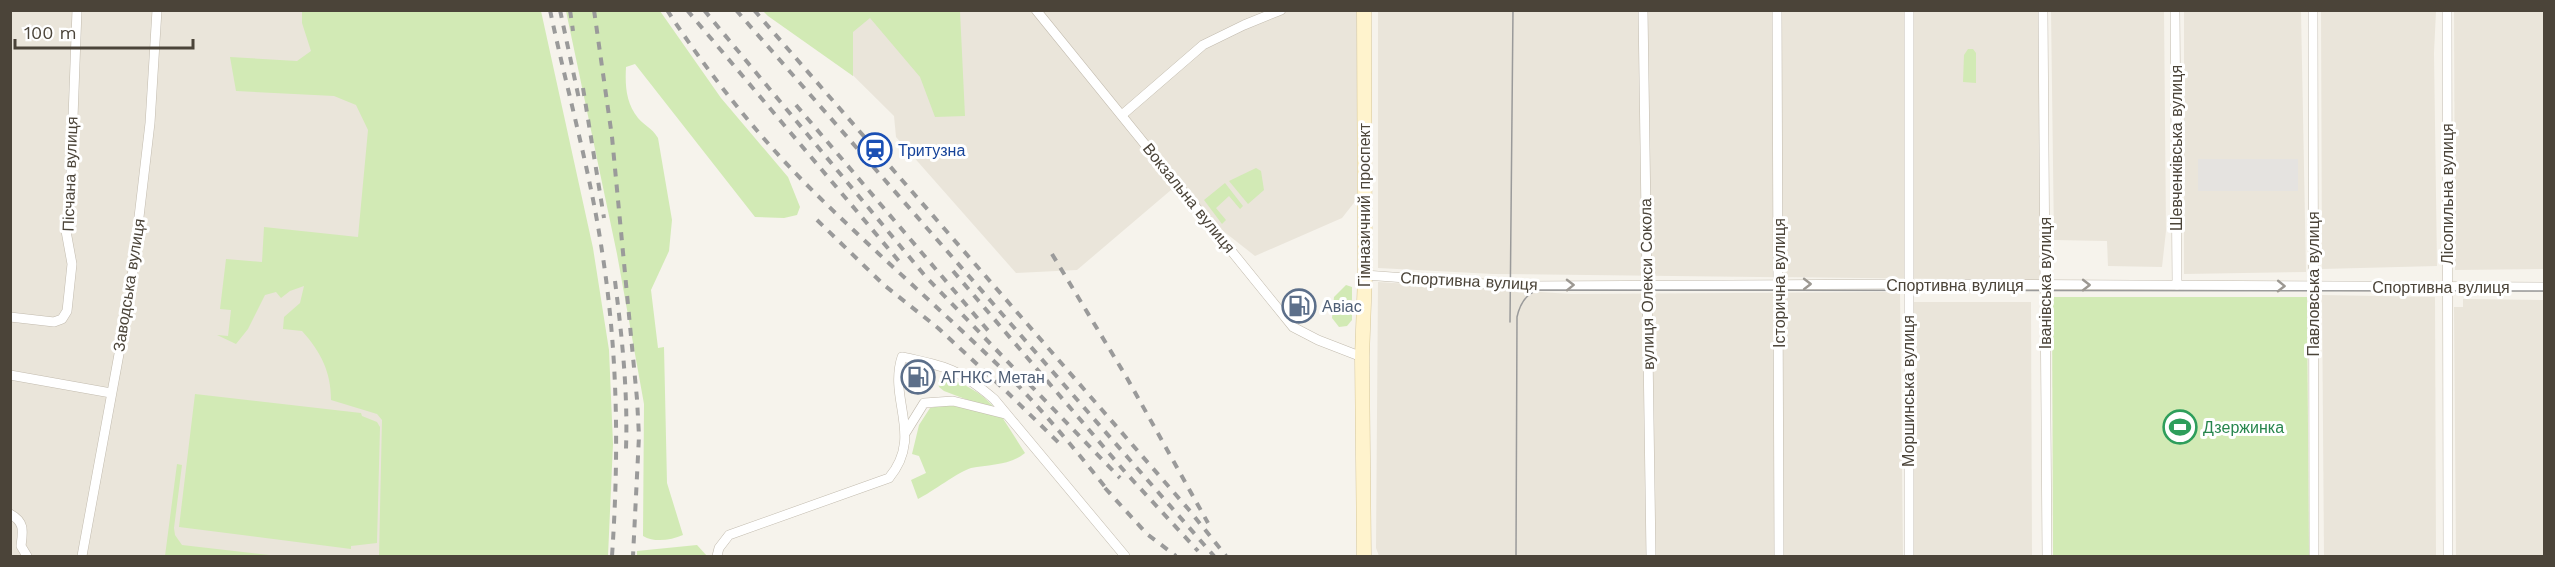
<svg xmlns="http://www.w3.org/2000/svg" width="2555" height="567" viewBox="0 0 2555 567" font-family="'Work Sans',sans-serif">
<rect width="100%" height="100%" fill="#f6f3ec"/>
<g fill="#eae5da">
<path d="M10 11H330L406 144 393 556H11Z"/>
<path d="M788 11H1357V199L1342 218 1255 256 1171 190 1077 270 1016 273 896 137 894 116Z"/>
<path d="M1378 11H2039L2042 280 1493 274 1378 268Z"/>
<path d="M2051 11H2164L2166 231 2162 267 2108 266 2107 241 2054 240Z"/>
<path d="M2184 11H2301L2306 272 2184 274Z"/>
<path d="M2321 11H2436L2434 53 2437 266 2322 269Z"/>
<path d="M2454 11H2544V269L2455 270Z"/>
<path d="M1378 282 1571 294 1900 292 1903 556H1379L1376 548Z"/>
<path d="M2322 295 2435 297 2436 556H2324Z"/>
<path d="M2463 299 2544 300V556H2456L2454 307H2463Z"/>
<path d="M1911 302H2031L2032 556H1913Z"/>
</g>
<g fill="#d2eab5">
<path d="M302 11H541L593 248 609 350 613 444 608 556H379L382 420 377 414 331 400C331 372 321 352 302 331L283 329 284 317 300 303 304 286 290 291 281 298 276 292 265 295 248 329 236 344 217 335 228 336 231 310 220 309 226 259 262 262 264 227 358 237 368 130 356 105 334 96 236 91 230 57 297 61 311 51 302 23Z"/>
<path d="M566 11H660L721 98 788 177 800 207 797 215 784 218 755 217 635 64 626 67C625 86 626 103 638 118 645 126 651 127 658 138L672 220 669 251 651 290 658 348 664 347 667 483 683 535C671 540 655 543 643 536L644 404 617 254Z"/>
<path d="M763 11H960L965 116 935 117 920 77 870 18 853 32V76L768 16Z"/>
<path d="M1968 49H1973L1976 53V83L1963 82 1964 55Z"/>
<path d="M1256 168 1261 171 1264 190 1248 204 1229 181Z"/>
<path d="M1225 183 1243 206 1240 209 1229 196 1216 208 1226 220 1222 224 1204 200Z"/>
<path d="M1346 285 1352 287V320L1347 326 1339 327 1332 318 1334 297Z"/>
<path d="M2052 297H2307L2309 556H2053Z"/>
<path d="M944 377C965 384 979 391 994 407L981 405 944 391 939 387 938 381Z"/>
<path d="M195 394 361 413 362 416 377 422 380 427 377 543 351 546V549L179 527Z"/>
<path d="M945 405 972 408 1002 417 1025 453C1009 466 989 464 971 468 958 472 932 492 918 499L911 480 926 473 919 456 912 454 919 425 930 408Z"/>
<path d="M177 464 182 465 174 528 175 535 182 545 278 556H165Z"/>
<path d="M697 545 707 556H637V551Z"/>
</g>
<rect fill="#e5e3e0" x="2198" y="159" width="100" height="32"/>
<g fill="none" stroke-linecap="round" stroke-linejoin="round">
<g stroke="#c2bbae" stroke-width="10">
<g id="minor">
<path d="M1036 10 1293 327 1318 340 1362 357"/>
<path d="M1643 10 1651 556"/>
<path d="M1777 10 1779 556"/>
<path d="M1909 10V556"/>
<path d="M2043 10 2047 556"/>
<path d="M2175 10 2177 285"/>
<path d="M2313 10 2314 556"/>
<path d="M2447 10 2448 556"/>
<path d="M1122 115 1203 45 1244 25 1281 10"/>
<path d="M1365 275 1514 286 1907 284 2544 287"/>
<path d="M10 317 54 322 62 319 67 311 72 264 66 231 70 198 77 10"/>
<path d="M10 375 111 393"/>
<path d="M906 432 924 403 953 401 1005 414"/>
<path d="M10 514C25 522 23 531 21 546L27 556"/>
<path d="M82 556 130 294 150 123 157 10"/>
<path d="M717 556 719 548 729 535 889 478C924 436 888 400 902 357 946 366 959 369 994 399L1125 556"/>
</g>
</g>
<g stroke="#d6c79b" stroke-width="15">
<path id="secondary" d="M1364 10 1365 275 1362 357 1364 556"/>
</g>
<use href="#minor" stroke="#fff" stroke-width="9"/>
<use href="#secondary" stroke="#fff3cd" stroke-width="14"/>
<g stroke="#9a9a9a" stroke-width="1.5">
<path d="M1510 322 1513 10"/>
<path d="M1516 556 1517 317C1520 304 1526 293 1539 290L2544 291"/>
</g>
<g stroke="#9a9a9a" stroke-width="4" stroke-dasharray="8 8" stroke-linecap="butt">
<path d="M550 10C567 91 590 170 602 251 618 353 619 454 612 556"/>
<path d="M560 10 579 99"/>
<path d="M570 10 573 31"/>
<path d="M594 10 612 137 637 399 639 436 633 556"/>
<path d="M667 10C710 76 761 140 816 194 876 253 939 308 999 366 1039 406 1075 449 1110 493"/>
<path d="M687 10 903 266"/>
<path d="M704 10 926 277 1120 478"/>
<path d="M736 10 1214 556"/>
<path d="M754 10 1190 511 1226 556"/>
<path d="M583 88 604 218"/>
<path d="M796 105 991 334"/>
<path d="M817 220 884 285 938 328 1007 392 1060 444"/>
<path d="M1052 254 1127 378 1208 523"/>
<path d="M953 271 1126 473 1198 551"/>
<path d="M615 281C622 337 628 392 626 449"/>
<path d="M1105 488 1147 534 1176 556"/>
</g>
</g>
<defs><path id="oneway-chevron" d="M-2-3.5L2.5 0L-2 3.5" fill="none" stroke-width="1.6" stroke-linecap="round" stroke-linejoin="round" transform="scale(1.5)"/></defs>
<g stroke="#9c9892">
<use href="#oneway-chevron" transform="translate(1807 284)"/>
<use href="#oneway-chevron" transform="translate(1570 285) rotate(-1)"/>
<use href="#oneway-chevron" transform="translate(2086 285)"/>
<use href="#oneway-chevron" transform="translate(2281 286) rotate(1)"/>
</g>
<defs>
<g id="station-ring" transform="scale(1.725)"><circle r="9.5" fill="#fff" stroke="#1a4fb4" stroke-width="1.5"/><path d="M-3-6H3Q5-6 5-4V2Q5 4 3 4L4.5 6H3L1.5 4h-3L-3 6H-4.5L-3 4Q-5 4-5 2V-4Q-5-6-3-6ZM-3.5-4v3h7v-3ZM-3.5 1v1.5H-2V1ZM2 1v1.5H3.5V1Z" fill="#1a4fb4"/></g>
<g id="fuel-ring" transform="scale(1.725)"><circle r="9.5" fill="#fff" stroke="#5c6f8a" stroke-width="1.5"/><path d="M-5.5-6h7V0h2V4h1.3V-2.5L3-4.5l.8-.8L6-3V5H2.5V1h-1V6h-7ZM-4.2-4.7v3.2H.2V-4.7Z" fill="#5c6f8a"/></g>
<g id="stadium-ring" transform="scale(1.725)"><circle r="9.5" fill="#fff" stroke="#2e9e5b" stroke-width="1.5"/><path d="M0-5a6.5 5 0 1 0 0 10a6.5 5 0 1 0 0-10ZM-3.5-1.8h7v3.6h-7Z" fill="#2e9e5b"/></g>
</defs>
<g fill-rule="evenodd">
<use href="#station-ring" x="875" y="150"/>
<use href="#fuel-ring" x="1299" y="306"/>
<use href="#fuel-ring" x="918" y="377"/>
<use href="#stadium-ring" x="2180" y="427"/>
</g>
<g text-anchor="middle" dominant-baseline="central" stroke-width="6" stroke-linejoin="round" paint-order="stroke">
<g font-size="16" fill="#4b4439" stroke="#fff">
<text transform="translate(2176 148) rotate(-90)">Шевченківська вулиця</text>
<text transform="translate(70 174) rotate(-88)">Пісчана вулиця</text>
<text transform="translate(2447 194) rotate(-90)">Лісопильна вулиця</text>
<text transform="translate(1189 198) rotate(51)">Вокзальна вулиця</text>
<text transform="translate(1364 205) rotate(-90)">Гімназичний проспект</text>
<text transform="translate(1469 281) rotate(3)">Спортивна вулиця</text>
<text transform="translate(1779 283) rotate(-90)">Історична вулиця</text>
<text transform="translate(2045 283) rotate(-90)">Іванівська вулиця</text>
<text transform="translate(1647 284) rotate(-91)">вулиця Олекси Сокола</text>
<text transform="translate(2313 284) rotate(-90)">Павловська вулиця</text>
<text transform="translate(129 285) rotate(-81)">Заводська вулиця</text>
<text x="1955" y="285">Спортивна вулиця</text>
<text x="2441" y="287">Спортивна вулиця</text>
<text transform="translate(1908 391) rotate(-90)">Моршинська вулиця</text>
</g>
<g font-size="16" fill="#164399" stroke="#fff" text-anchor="start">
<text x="898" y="150">Тритузна</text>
</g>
<g font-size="16" fill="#4e5e75" stroke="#fff" text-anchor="start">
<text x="1322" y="306">Авіас</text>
<text x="941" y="377">АГНКС Метан</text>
</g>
<g font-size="16" fill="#27864d" stroke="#fff" text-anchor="start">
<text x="2203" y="427">Дзержинка</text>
</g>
</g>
<rect width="2555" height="567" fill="none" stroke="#4b4439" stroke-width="24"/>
<path d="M15 39v9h178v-9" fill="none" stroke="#4b4439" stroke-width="3"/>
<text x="24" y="39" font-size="18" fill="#4b4439" stroke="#ffffff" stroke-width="4.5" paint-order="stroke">100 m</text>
</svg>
